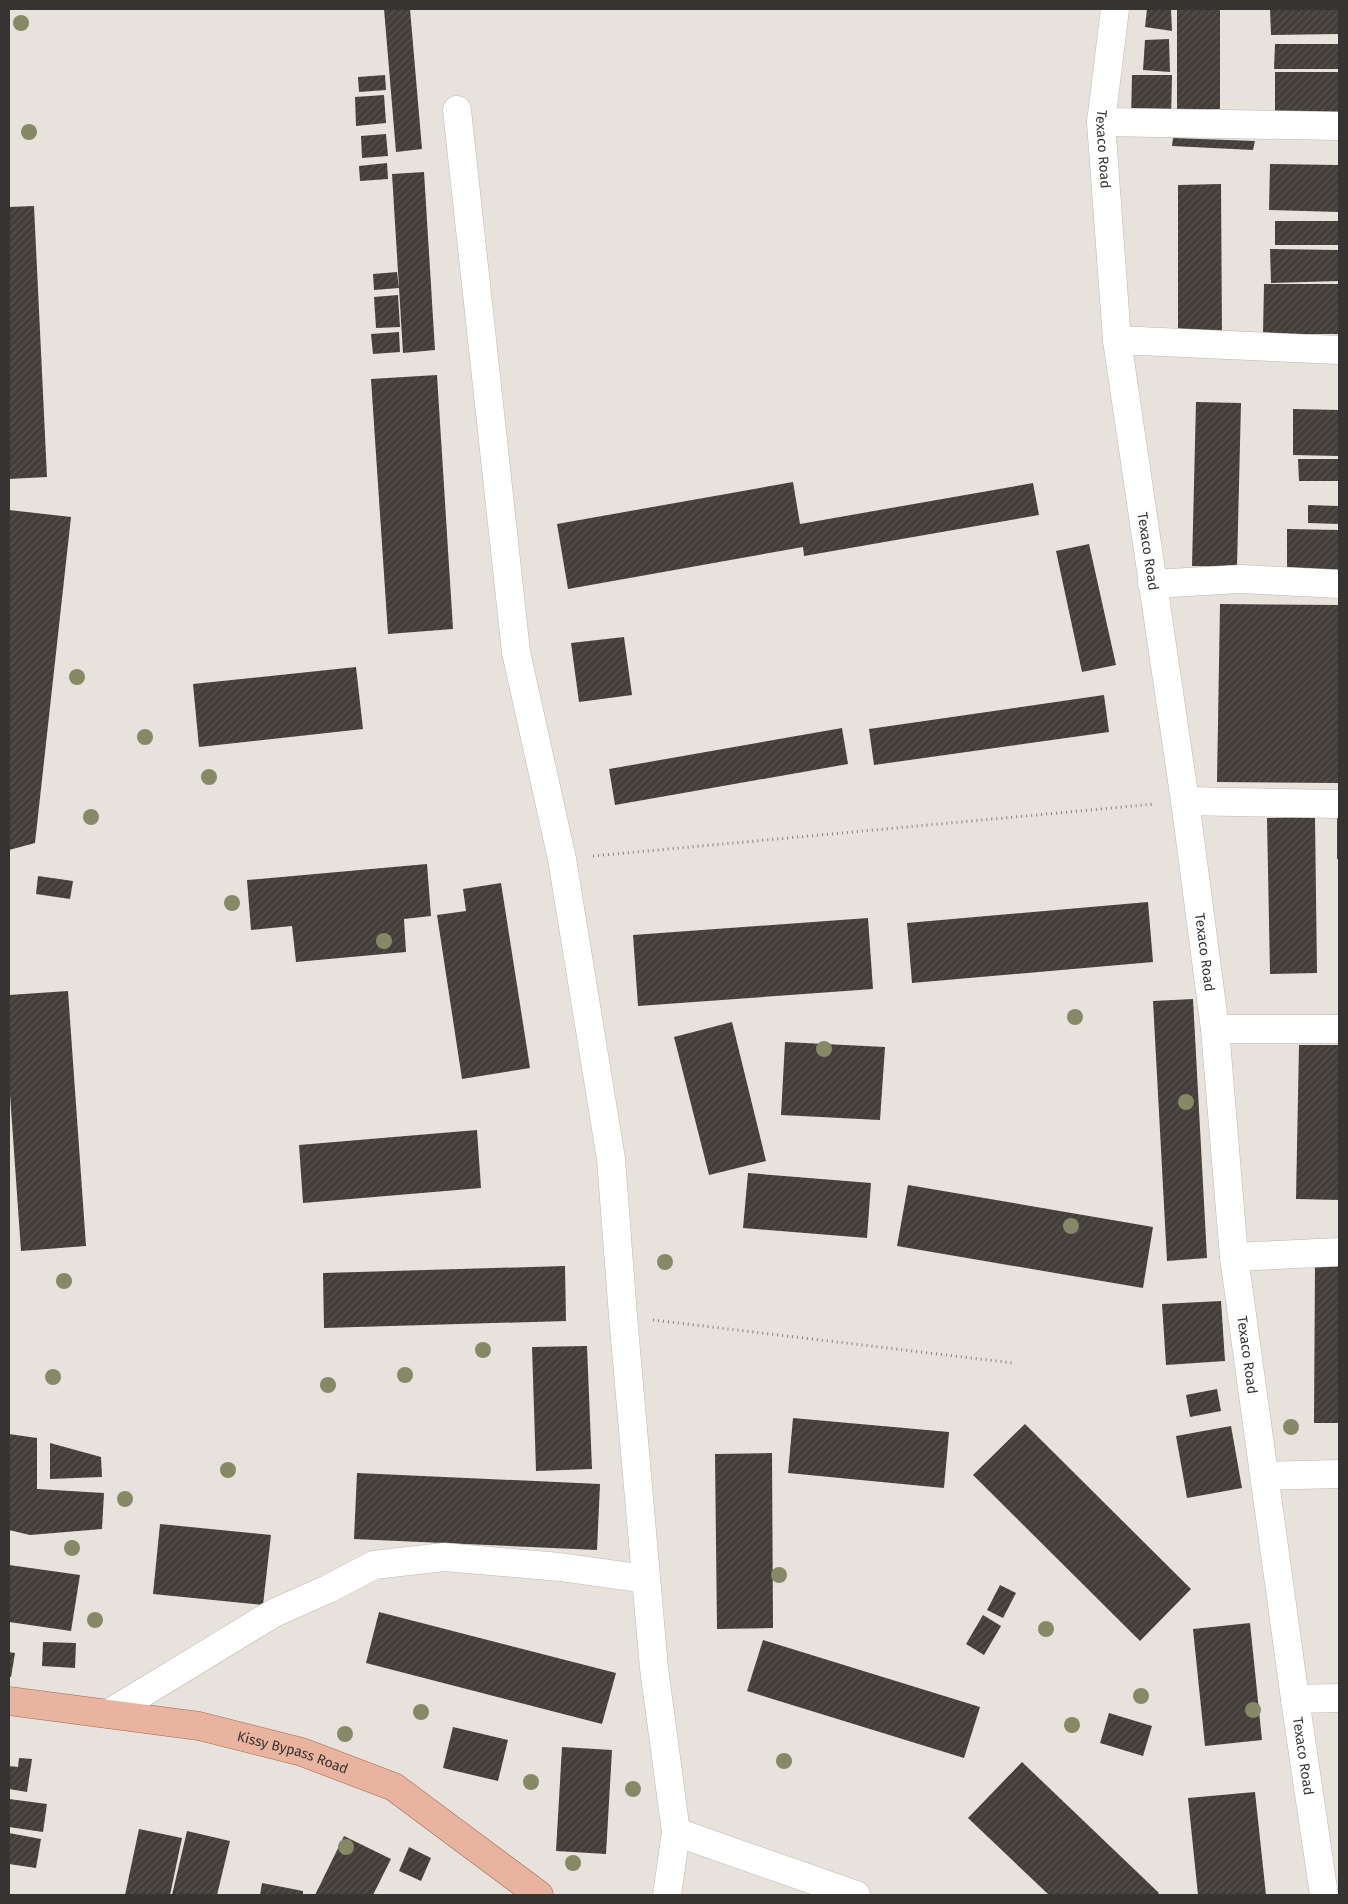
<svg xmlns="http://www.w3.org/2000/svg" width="1348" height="1904" viewBox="0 0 1348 1904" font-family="'Fira Sans',sans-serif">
<defs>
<pattern id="building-hatch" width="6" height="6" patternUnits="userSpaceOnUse" patternTransform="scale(1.25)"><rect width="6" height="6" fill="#433e39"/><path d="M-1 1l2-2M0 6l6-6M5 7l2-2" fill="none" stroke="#56524e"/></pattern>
</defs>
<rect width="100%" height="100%" fill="#e8e2dc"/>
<g fill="url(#building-hatch)">
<path d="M384 9H410L422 149 396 152Z"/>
<path d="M1147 9H1171L1172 31 1145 27Z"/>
<path d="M1177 9H1220V109L1177 110Z"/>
<path d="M1270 9H1339V34L1271 35Z"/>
<path d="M1169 39 1170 72 1143 70 1145 40Z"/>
<path d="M1275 44H1339V69H1274Z"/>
<rect x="1275" y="72" width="64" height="48"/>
<path d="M385 75 386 90 359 92 358 77Z"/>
<path d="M1132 75H1172L1171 119 1131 118Z"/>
<path d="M384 95 386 123 356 126 355 97Z"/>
<path d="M386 134 388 156 362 158 361 136Z"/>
<path d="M1173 138 1255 141 1253 150 1172 146Z"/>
<path d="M387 163 388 179 360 181 359 166Z"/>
<path d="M1270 164 1339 165V212L1269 210Z"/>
<path d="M424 172 435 350 403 353 392 174Z"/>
<path d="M1221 184 1222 337H1178V185Z"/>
<path d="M34 206 47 477 9 479V207Z"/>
<rect x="1275" y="221" width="64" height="24"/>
<path d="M1270 249 1339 250V281L1271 283Z"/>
<path d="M397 272 399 288 374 290 373 274Z"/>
<path d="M1264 284H1339V334H1263Z"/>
<path d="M398 295 400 327 376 328 374 297Z"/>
<path d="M399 332 400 352 373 354 371 334Z"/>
<path d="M437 375 453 629 388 634 371 379Z"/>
<path d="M1196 402 1241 403 1237 567 1192 566Z"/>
<path d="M1293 409 1339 410V456L1293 455Z"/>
<path d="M1298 459H1339V481H1299Z"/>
<path d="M793 482 800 524 1033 483 1039 515 804 556 803 547 568 589 557 524Z"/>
<path d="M1308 505 1339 506V524L1308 523Z"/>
<path d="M9 510 71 517 35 843 9 850Z"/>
<path d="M1287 529 1339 530V579L1287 578Z"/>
<path d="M1089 544 1116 665 1082 672 1056 551Z"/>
<path d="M1220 604 1339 605V783L1217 782Z"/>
<path d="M624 637 632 695 579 702 571 643Z"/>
<path d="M356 667 363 729 199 747 193 684Z"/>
<path d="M1104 695 1109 732 874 765 869 729Z"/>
<path d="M842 728 848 764 615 805 609 769Z"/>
<rect x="1337" y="816" width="2" height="43"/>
<path d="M1315 817 1317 973 1270 974 1267 818Z"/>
<path d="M427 864 431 916 404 919 406 952 296 962 292 926 251 930 247 880Z"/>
<path d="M38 876 73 881 70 899 36 894Z"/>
<path d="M501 883 530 1068 462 1079 437 915 466 911 463 889Z"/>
<path d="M1148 902 1153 962 912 983 907 923Z"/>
<path d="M868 918 873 989 638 1006 633 935Z"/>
<path d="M68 991 86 1246 21 1251 9 1080V995Z"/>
<path d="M1193 999 1207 1258 1167 1261 1153 1001Z"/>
<path d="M732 1022 766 1161 709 1175 674 1037Z"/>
<path d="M785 1042 885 1047 880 1120 781 1115Z"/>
<path d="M1299 1045H1339V1200L1296 1199Z"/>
<path d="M477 1130 481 1188 303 1203 299 1145Z"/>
<path d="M748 1173 871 1183 867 1238 743 1228Z"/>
<path d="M908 1185 1153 1227 1143 1288 897 1246Z"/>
<path d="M1339 1263V1423H1314L1315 1264Z"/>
<path d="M565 1266 566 1321 324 1328 323 1273Z"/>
<path d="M1221 1301 1225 1361 1166 1365 1162 1304Z"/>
<path d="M587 1346 592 1469 536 1471 532 1347Z"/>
<path d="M1217 1389 1221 1411 1190 1417 1186 1395Z"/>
<path d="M793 1418 949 1432 944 1488 788 1473Z"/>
<path d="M1025 1424 1191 1589 1140 1641 973 1475Z"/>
<path d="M1231 1426 1242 1488 1187 1498 1176 1436Z"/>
<path d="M9 1434 37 1438V1489L104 1493 102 1529 30 1535 9 1530Z"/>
<path d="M50 1443 101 1457 102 1477 50 1479Z"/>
<path d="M772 1453 773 1628 717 1629 715 1454Z"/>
<path d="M357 1473 600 1484 597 1550 354 1539Z"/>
<path d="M160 1524 271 1535 263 1605 153 1594Z"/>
<path d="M9 1565 80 1575 71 1631 9 1622Z"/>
<path d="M1000 1585 1016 1593 1003 1618 987 1610Z"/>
<path d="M379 1612 616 1673 602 1724 366 1663Z"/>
<path d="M983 1615 1001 1626 984 1655 966 1644Z"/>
<path d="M1250 1623 1262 1740 1205 1746 1193 1629Z"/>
<path d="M763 1640 980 1707 964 1758 747 1691Z"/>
<path d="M43 1642 76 1643 75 1668 42 1666Z"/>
<path d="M9 1652 15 1653 11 1677H9Z"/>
<path d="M1109 1713 1152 1726 1143 1756 1100 1743Z"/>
<path d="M453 1727 508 1740 498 1781 443 1768Z"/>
<path d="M562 1747 612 1750 606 1854 556 1851Z"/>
<path d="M19 1758 32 1759 27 1792 9 1789V1766L18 1767Z"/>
<path d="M1022 1762 1159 1893 1157 1895H1049L968 1818Z"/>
<path d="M1255 1792 1266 1895H1198L1188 1798Z"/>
<path d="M9 1799 47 1804 43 1832 9 1827Z"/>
<path d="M139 1829 182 1838 170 1895H125Z"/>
<path d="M187 1831 230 1841 217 1895H172Z"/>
<path d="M9 1833 41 1839 36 1868 9 1864Z"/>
<path d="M344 1836 391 1859 373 1895H315Z"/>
<path d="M409 1847 431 1858 421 1881 399 1871Z"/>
<path d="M262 1883 303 1891V1895H260Z"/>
</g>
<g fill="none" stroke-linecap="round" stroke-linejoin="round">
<g stroke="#bdb8b2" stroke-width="29">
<g id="minor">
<path id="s1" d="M1115 9 1101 122 1117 340 1185 801 1215 1029 1234 1257 1295 1699 1324 1895"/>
<path d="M457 110 516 652 562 859 611 1159 623 1316 654 1668 676 1832 667 1895"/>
<path d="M1101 122 1339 126"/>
<path d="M1117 340 1339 350"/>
<path d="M1152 584 1241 579 1339 584"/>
<path d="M1185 801 1339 804"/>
<path d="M1215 1029H1339"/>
<path d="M1234 1257 1339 1252"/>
<path d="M1265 1476 1339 1474"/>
<path d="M1295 1699 1339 1698"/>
<path d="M108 1714 274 1613 328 1589 374 1565 444 1557 560 1567 646 1579"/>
<path d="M676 1832 856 1895"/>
</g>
</g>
<g stroke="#a06751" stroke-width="29">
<g id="major">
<path id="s2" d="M9 1701 199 1726 302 1752 394 1787 539 1895"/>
</g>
</g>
<g stroke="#86837f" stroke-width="3" stroke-dasharray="1 4" stroke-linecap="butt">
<path d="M593 856 1155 804"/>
<path d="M653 1320 1013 1363"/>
</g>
<use href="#minor" stroke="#fff" stroke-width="28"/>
<use href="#major" stroke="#e8b4a0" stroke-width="28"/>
</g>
<g fill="#868966">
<circle cx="21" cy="23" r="8"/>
<circle cx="29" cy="132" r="8"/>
<circle cx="77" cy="677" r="8"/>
<circle cx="145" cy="737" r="8"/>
<circle cx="209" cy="777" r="8"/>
<circle cx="91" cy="817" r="8"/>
<circle cx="232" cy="903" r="8"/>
<circle cx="384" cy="941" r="8"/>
<circle cx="1075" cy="1017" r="8"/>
<circle cx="824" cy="1049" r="8"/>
<circle cx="1186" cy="1102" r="8"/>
<circle cx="1071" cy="1226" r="8"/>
<circle cx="665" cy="1262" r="8"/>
<circle cx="64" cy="1281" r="8"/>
<circle cx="483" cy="1350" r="8"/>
<circle cx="405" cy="1375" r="8"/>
<circle cx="53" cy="1377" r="8"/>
<circle cx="328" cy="1385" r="8"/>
<circle cx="1291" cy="1427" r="8"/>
<circle cx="228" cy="1470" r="8"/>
<circle cx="125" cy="1499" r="8"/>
<circle cx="72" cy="1548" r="8"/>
<circle cx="779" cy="1575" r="8"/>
<circle cx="95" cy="1620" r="8"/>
<circle cx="1046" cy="1629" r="8"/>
<circle cx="1141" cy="1696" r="8"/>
<circle cx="1253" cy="1710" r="8"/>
<circle cx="421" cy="1712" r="8"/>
<circle cx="1072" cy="1725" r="8"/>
<circle cx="345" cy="1734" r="8"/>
<circle cx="784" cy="1761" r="8"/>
<circle cx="531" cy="1782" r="8"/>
<circle cx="633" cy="1789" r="8"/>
<circle cx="346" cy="1847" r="8"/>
<circle cx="573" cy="1863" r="8"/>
</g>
<g text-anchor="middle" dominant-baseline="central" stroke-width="5" stroke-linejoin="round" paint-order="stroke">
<g font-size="14" fill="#363432" stroke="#f5f0e9">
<text stroke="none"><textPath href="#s1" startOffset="141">Texaco Road</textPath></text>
<text stroke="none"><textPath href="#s1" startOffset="546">Texaco Road</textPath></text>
<text stroke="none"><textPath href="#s1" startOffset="951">Texaco Road</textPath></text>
<text stroke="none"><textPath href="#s1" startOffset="1356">Texaco Road</textPath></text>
<text stroke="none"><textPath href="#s2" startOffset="289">Kissy Bypass Road</textPath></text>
<text stroke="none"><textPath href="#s1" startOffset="1761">Texaco Road</textPath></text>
</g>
</g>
<rect width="1348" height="1904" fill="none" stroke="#363432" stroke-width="20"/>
</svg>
